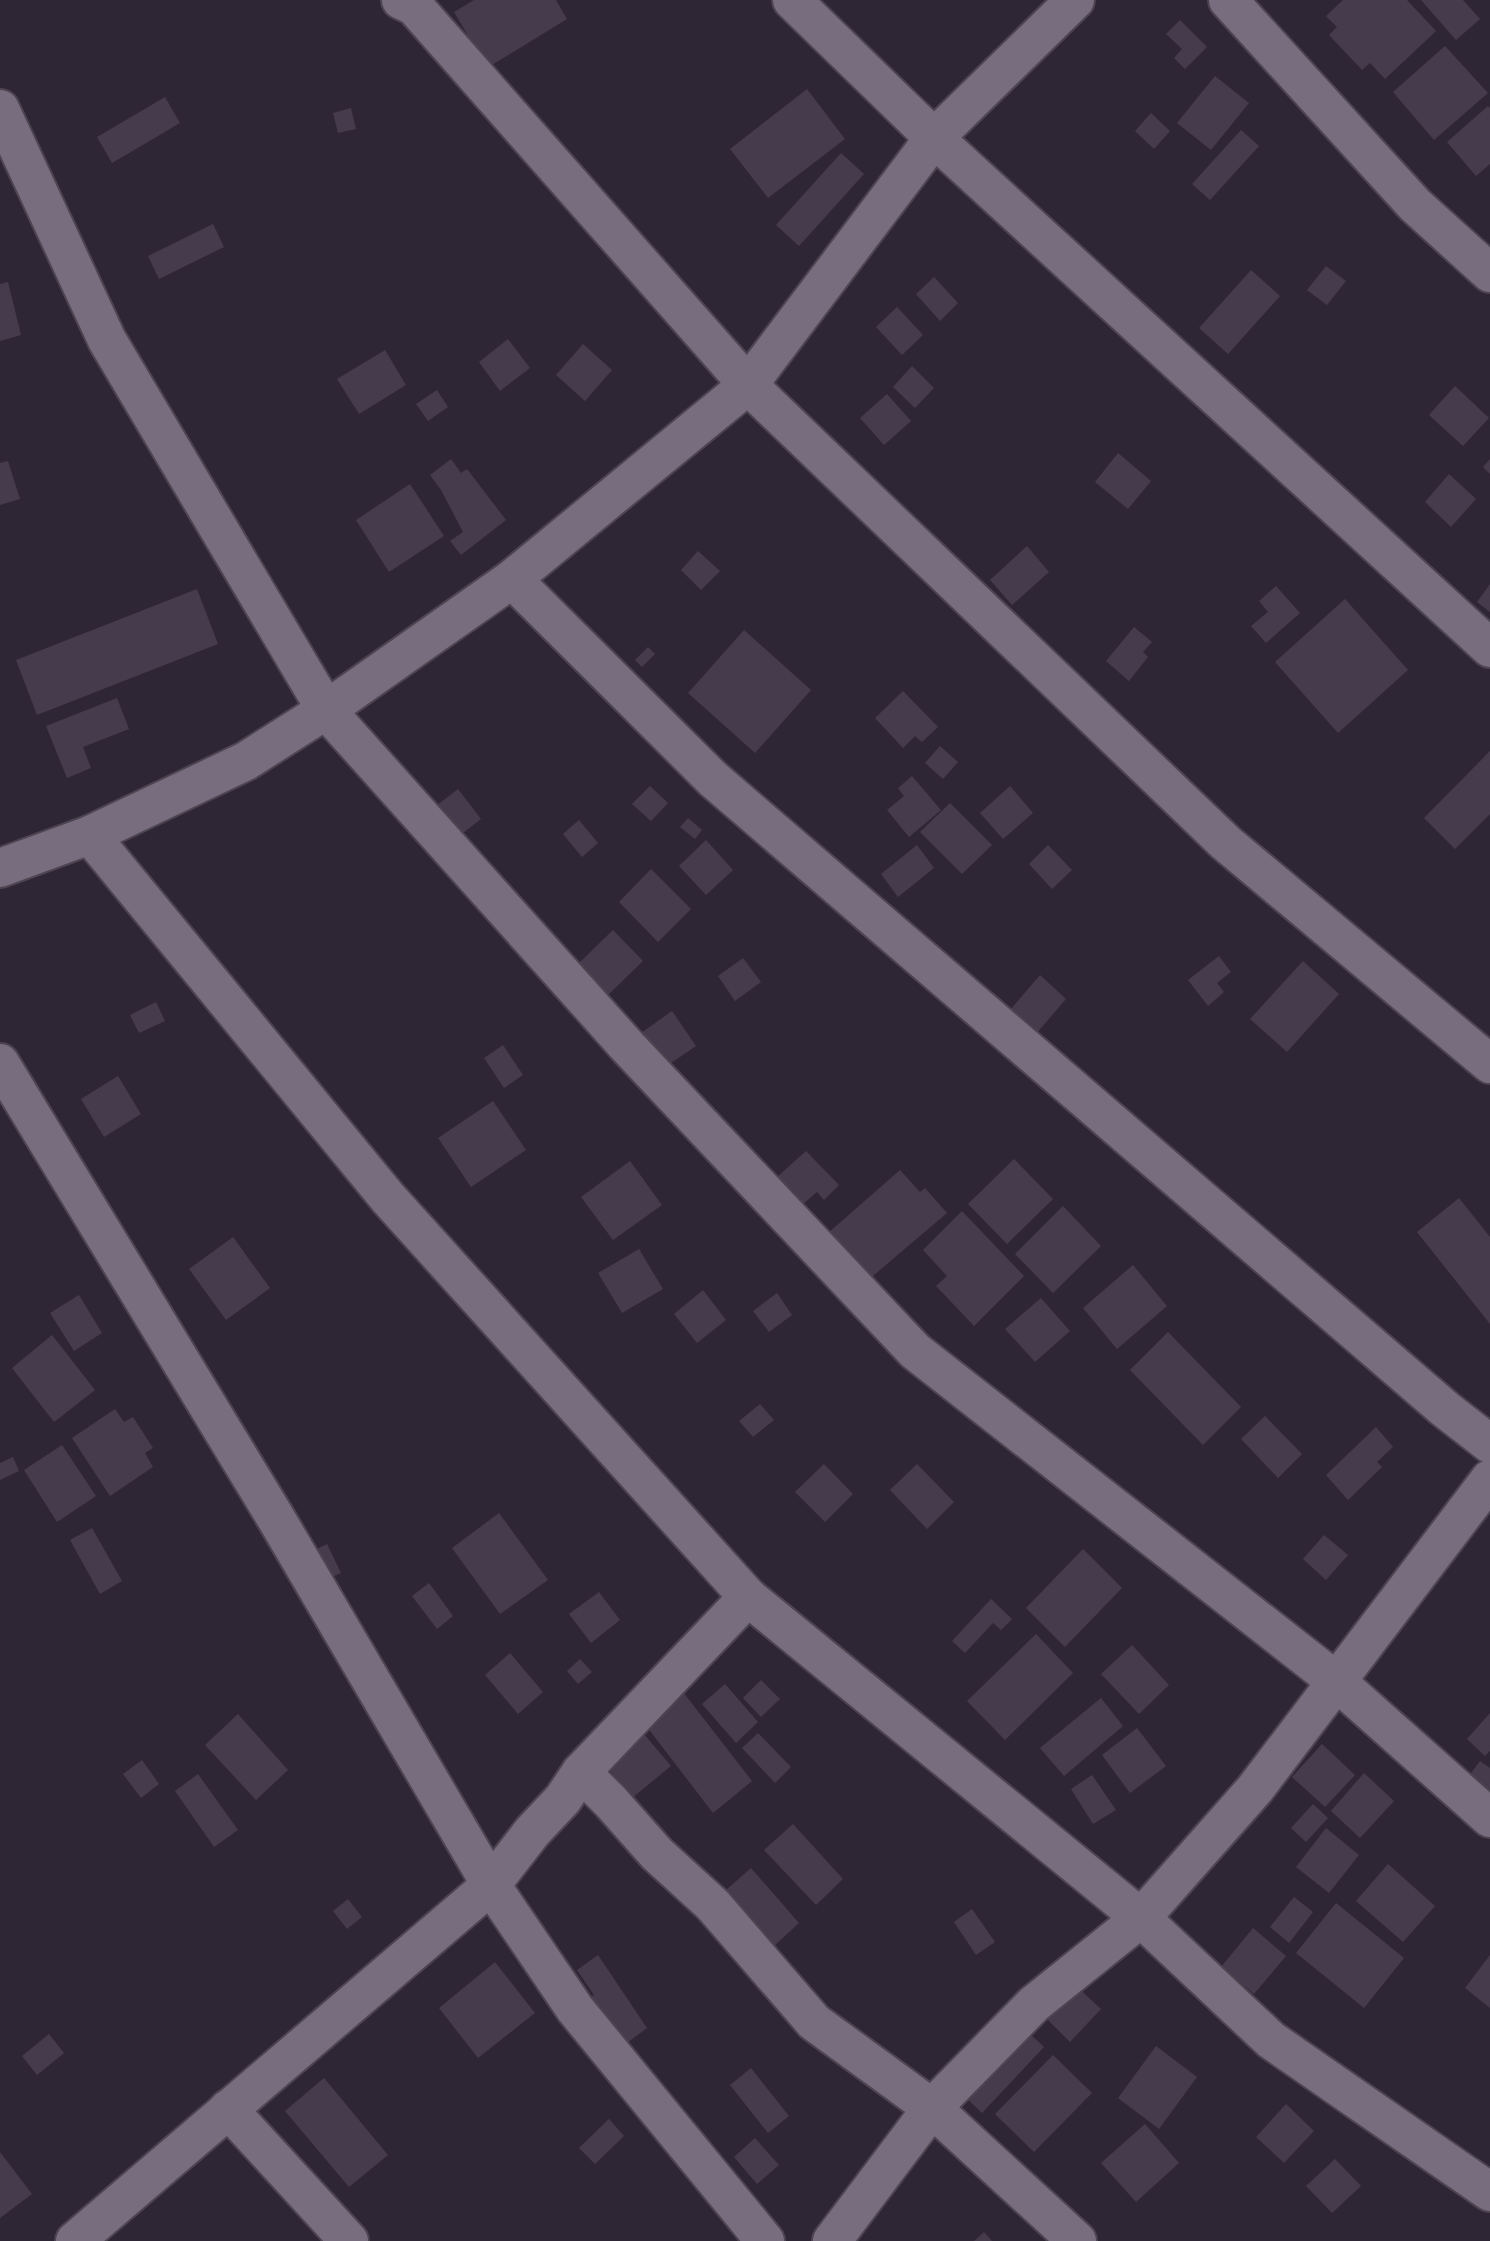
<svg xmlns="http://www.w3.org/2000/svg" width="1490" height="2241" viewBox="0 0 1490 2241" font-family="'Noto Serif',serif">
<rect width="100%" height="100%" fill="#2e2635"/>
<g fill="#453b4c">
<path d="M474 0H556L567 19 487 68 454 12Z"/>
<path d="M1343 0H1407L1436 31 1385 79 1370 63 1362 70 1329 35 1337 27 1326 16Z"/>
<path d="M1421 0H1463L1480 19 1456 40Z"/>
<path d="M1180 20 1207 47 1185 69 1174 58 1182 49 1166 34Z"/>
<path d="M1445 46 1488 93 1434 140 1393 92Z"/>
<path d="M1215 76 1249 103 1211 150 1177 123Z"/>
<path d="M807 89 845 139 768 198 730 149Z"/>
<path d="M165 97 180 123 112 163 97 137Z"/>
<path d="M1488 106 1490 108V164L1476 176 1447 142Z"/>
<path d="M351 108 356 129 338 133 333 113Z"/>
<path d="M1151 113 1170 131 1154 149 1135 131Z"/>
<path d="M1241 130 1259 146 1210 200 1192 184Z"/>
<path d="M841 153 864 174 799 246 776 225Z"/>
<path d="M213 224 224 247 159 279 148 256Z"/>
<path d="M1326 266 1346 281 1327 305 1307 290Z"/>
<path d="M1251 270 1280 296 1228 354 1199 328Z"/>
<path d="M934 277 958 303 940 321 916 294Z"/>
<path d="M8 282 21 335 0 341V284Z"/>
<path d="M897 307 923 335 902 355 876 327Z"/>
<path d="M508 339 530 368 500 391 479 362Z"/>
<path d="M583 344 612 370 585 401 556 375Z"/>
<path d="M385 350 406 385 359 414 337 379Z"/>
<path d="M912 366 934 388 915 408 893 387Z"/>
<path d="M1455 386 1489 418 1463 446 1429 415Z"/>
<path d="M437 390 448 407 428 421 416 404Z"/>
<path d="M887 394 911 421 884 445 860 418Z"/>
<path d="M1118 453 1151 481 1128 509 1095 482Z"/>
<path d="M451 459 461 473 467 469 506 520 461 555 450 541 463 532 441 490 430 475Z"/>
<path d="M1490 459V474L1483 467Z"/>
<path d="M8 461 20 499 0 505V463Z"/>
<path d="M1449 474 1476 499 1451 527 1425 502Z"/>
<path d="M410 484 444 536 389 572 356 520Z"/>
<path d="M1027 546 1049 572 1012 605 990 580Z"/>
<path d="M698 551 720 571 701 590 681 570Z"/>
<path d="M1490 584V612L1477 602Z"/>
<path d="M1276 586 1300 613 1266 643 1251 626 1268 612 1259 601Z"/>
<path d="M197 589 218 644 37 715 16 660Z"/>
<path d="M1345 599 1408 670 1338 733 1275 662Z"/>
<path d="M1134 627 1152 642 1143 652 1148 657 1129 681 1106 661Z"/>
<path d="M744 630 811 690 755 753 688 693Z"/>
<path d="M648 647 655 654 642 667 635 660Z"/>
<path d="M903 691 938 727 922 742 915 736 903 748 875 718Z"/>
<path d="M117 698 129 729 83 747 91 768 67 778 46 726Z"/>
<path d="M940 746 958 762 943 779 925 763Z"/>
<path d="M1490 751V814L1455 849 1424 818Z"/>
<path d="M912 776 941 810 909 837 887 810 904 796 898 788Z"/>
<path d="M650 786 668 803 651 821 632 804Z"/>
<path d="M1010 786 1033 813 1003 839 980 813Z"/>
<path d="M458 789 481 819 459 836 436 806Z"/>
<path d="M950 803 992 845 962 874 920 832Z"/>
<path d="M688 818 702 830 695 839 680 827Z"/>
<path d="M579 820 598 843 582 857 563 834Z"/>
<path d="M706 840 733 870 706 895 679 866Z"/>
<path d="M917 845 934 868 898 897 881 874Z"/>
<path d="M1048 845 1072 870 1052 889 1029 864Z"/>
<path d="M651 869 691 909 658 942 619 902Z"/>
<path d="M613 930 643 961 607 996 577 965Z"/>
<path d="M1219 956 1231 972 1217 983 1224 992 1208 1006 1188 980Z"/>
<path d="M743 958 761 982 735 1001 718 976Z"/>
<path d="M1303 961 1339 994 1287 1052 1250 1019Z"/>
<path d="M1040 975 1066 999 1036 1034 1010 1010Z"/>
<path d="M156 1002 165 1021 139 1033 130 1015Z"/>
<path d="M672 1011 696 1046 658 1072 634 1038Z"/>
<path d="M503 1045 523 1075 504 1088 484 1058Z"/>
<path d="M118 1076 141 1114 104 1137 81 1099Z"/>
<path d="M493 1101 526 1150 471 1187 438 1138Z"/>
<path d="M806 1151 839 1185 824 1200 817 1192 803 1204 777 1177Z"/>
<path d="M1014 1159 1053 1199 1007 1244 968 1204Z"/>
<path d="M630 1161 662 1205 613 1240 581 1197Z"/>
<path d="M900 1170 920 1192 925 1188 947 1213 867 1281 827 1234Z"/>
<path d="M1459 1198 1490 1237V1324L1417 1232Z"/>
<path d="M1063 1206 1101 1246 1053 1293 1015 1254Z"/>
<path d="M962 1211 1024 1276 974 1326 936 1286 947 1276 923 1250Z"/>
<path d="M233 1237 270 1288 226 1320 189 1269Z"/>
<path d="M639 1249 663 1289 622 1313 598 1273Z"/>
<path d="M1133 1265 1167 1306 1117 1349 1083 1308Z"/>
<path d="M703 1290 726 1320 697 1343 674 1314Z"/>
<path d="M777 1293 792 1315 769 1332 753 1311Z"/>
<path d="M79 1295 102 1333 74 1351 50 1313Z"/>
<path d="M1041 1298 1070 1331 1035 1362 1005 1329Z"/>
<path d="M1168 1332 1241 1407 1203 1445 1130 1370Z"/>
<path d="M52 1335 95 1390 54 1422 12 1368Z"/>
<path d="M760 1404 774 1420 753 1437 739 1421Z"/>
<path d="M115 1409 124 1422 133 1417 153 1448 145 1453 153 1467 110 1496 72 1438Z"/>
<path d="M1265 1416 1302 1454 1278 1478 1241 1439Z"/>
<path d="M1376 1427 1393 1447 1377 1462 1382 1467 1348 1500 1326 1475Z"/>
<path d="M62 1445 96 1496 57 1522 24 1470Z"/>
<path d="M13 1457 19 1471 0 1480V1463Z"/>
<path d="M824 1464 853 1494 825 1522 795 1492Z"/>
<path d="M917 1464 954 1502 927 1529 890 1490Z"/>
<path d="M499 1513 548 1580 500 1614 452 1548Z"/>
<path d="M92 1528 122 1581 100 1594 70 1540Z"/>
<path d="M1324 1535 1348 1555 1326 1580 1303 1559Z"/>
<path d="M327 1544 341 1573 321 1582 307 1554Z"/>
<path d="M1083 1549 1122 1588 1065 1647 1026 1608Z"/>
<path d="M429 1583 453 1616 437 1629 412 1596Z"/>
<path d="M599 1592 620 1620 591 1643 569 1614Z"/>
<path d="M991 1599 1012 1619 1001 1630 993 1623 965 1653 952 1641Z"/>
<path d="M1036 1634 1073 1673 1005 1740 967 1701Z"/>
<path d="M1132 1645 1169 1685 1139 1714 1101 1674Z"/>
<path d="M510 1653 543 1692 518 1714 485 1675Z"/>
<path d="M580 1659 592 1672 578 1684 567 1671Z"/>
<path d="M761 1680 780 1699 761 1717 743 1698Z"/>
<path d="M725 1684 758 1722 736 1743 702 1704Z"/>
<path d="M683 1692 752 1781 713 1813 644 1723Z"/>
<path d="M1101 1698 1123 1726 1064 1776 1040 1748Z"/>
<path d="M1490 1713V1751L1485 1756 1467 1739Z"/>
<path d="M238 1714 288 1770 256 1800 205 1745Z"/>
<path d="M638 1727 671 1766 632 1798 600 1758Z"/>
<path d="M1137 1728 1166 1766 1130 1793 1102 1755Z"/>
<path d="M758 1733 791 1767 775 1783 742 1748Z"/>
<path d="M1322 1744 1355 1775 1325 1807 1292 1777Z"/>
<path d="M142 1760 159 1784 141 1798 123 1774Z"/>
<path d="M1480 1761 1490 1768V1789L1485 1795 1466 1780Z"/>
<path d="M1364 1773 1394 1801 1360 1838 1331 1811Z"/>
<path d="M198 1774 238 1830 214 1847 175 1791Z"/>
<path d="M1092 1775 1116 1810 1093 1824 1071 1789Z"/>
<path d="M1313 1804 1328 1818 1306 1842 1291 1828Z"/>
<path d="M793 1824 843 1879 816 1905 764 1850Z"/>
<path d="M1326 1828 1359 1855 1329 1893 1296 1867Z"/>
<path d="M1388 1864 1435 1906 1403 1942 1356 1901Z"/>
<path d="M751 1868 799 1923 774 1946 726 1890Z"/>
<path d="M1294 1897 1313 1912 1289 1943 1270 1927Z"/>
<path d="M348 1899 362 1917 347 1929 333 1911Z"/>
<path d="M1336 1903 1404 1958 1364 2008 1296 1953Z"/>
<path d="M972 1909 995 1942 976 1955 954 1922Z"/>
<path d="M1253 1928 1286 1956 1254 1994 1221 1967Z"/>
<path d="M598 1955 647 2028 627 2043 618 2030 611 2034 587 1999 594 1995 577 1970Z"/>
<path d="M1490 1955V2008L1465 1988Z"/>
<path d="M495 1962 535 2013 478 2058 439 2008Z"/>
<path d="M1074 1984 1101 2009 1070 2042 1044 2016Z"/>
<path d="M1024 2028 1044 2047 982 2113 962 2094Z"/>
<path d="M49 2034 64 2053 37 2075 22 2056Z"/>
<path d="M1156 2046 1197 2077 1159 2129 1118 2098Z"/>
<path d="M1053 2055 1092 2093 1034 2152 995 2114Z"/>
<path d="M751 2068 789 2116 768 2133 730 2085Z"/>
<path d="M324 2078 388 2155 349 2187 285 2111Z"/>
<path d="M1286 2104 1314 2131 1284 2163 1256 2137Z"/>
<path d="M609 2119 624 2136 595 2164 579 2148Z"/>
<path d="M1145 2124 1179 2163 1136 2202 1101 2163Z"/>
<path d="M755 2138 779 2165 757 2184 734 2157Z"/>
<path d="M0 2152 32 2194 0 2218Z"/>
<path d="M1335 2159 1361 2186 1332 2213 1306 2186Z"/>
<path d="M984 2232 992 2241H974Z"/>
</g>
<g fill="none" stroke-linecap="round" stroke-linejoin="round">
<g stroke="#4c4551" stroke-width="42">
<g id="minor">
<path d="M401 0 414 6 748 385 1226 843 1490 1064"/>
<path d="M792 0 934 138 1490 648"/>
<path d="M1228 0 1415 205 1490 273"/>
<path d="M0 109 107 340 326 710 627 1046 915 1351 1336 1681 1490 1818"/>
<path d="M512 579 713 779 1445 1409 1490 1444"/>
<path d="M90 835 388 1198 748 1597 1141 1918 1271 2040 1490 2192"/>
<path d="M0 868 90 835 246 761 326 710 512 579 748 385 934 138 1075 0"/>
<path d="M0 1063 277 1520 491 1885 575 2009 765 2241"/>
<path d="M581 1772 611 1802 657 1854 713 1905 814 2022 932 2108 1077 2241"/>
<path d="M228 2109 349 2241"/>
<path d="M75 2241 491 1885 532 1832 563 1799 581 1772 748 1597"/>
<path d="M832 2241 932 2108 1034 2004 1141 1918 1255 1789 1490 1479"/>
</g>
</g>
<use href="#minor" stroke="#776d7e" stroke-width="38"/>
</g>
</svg>
